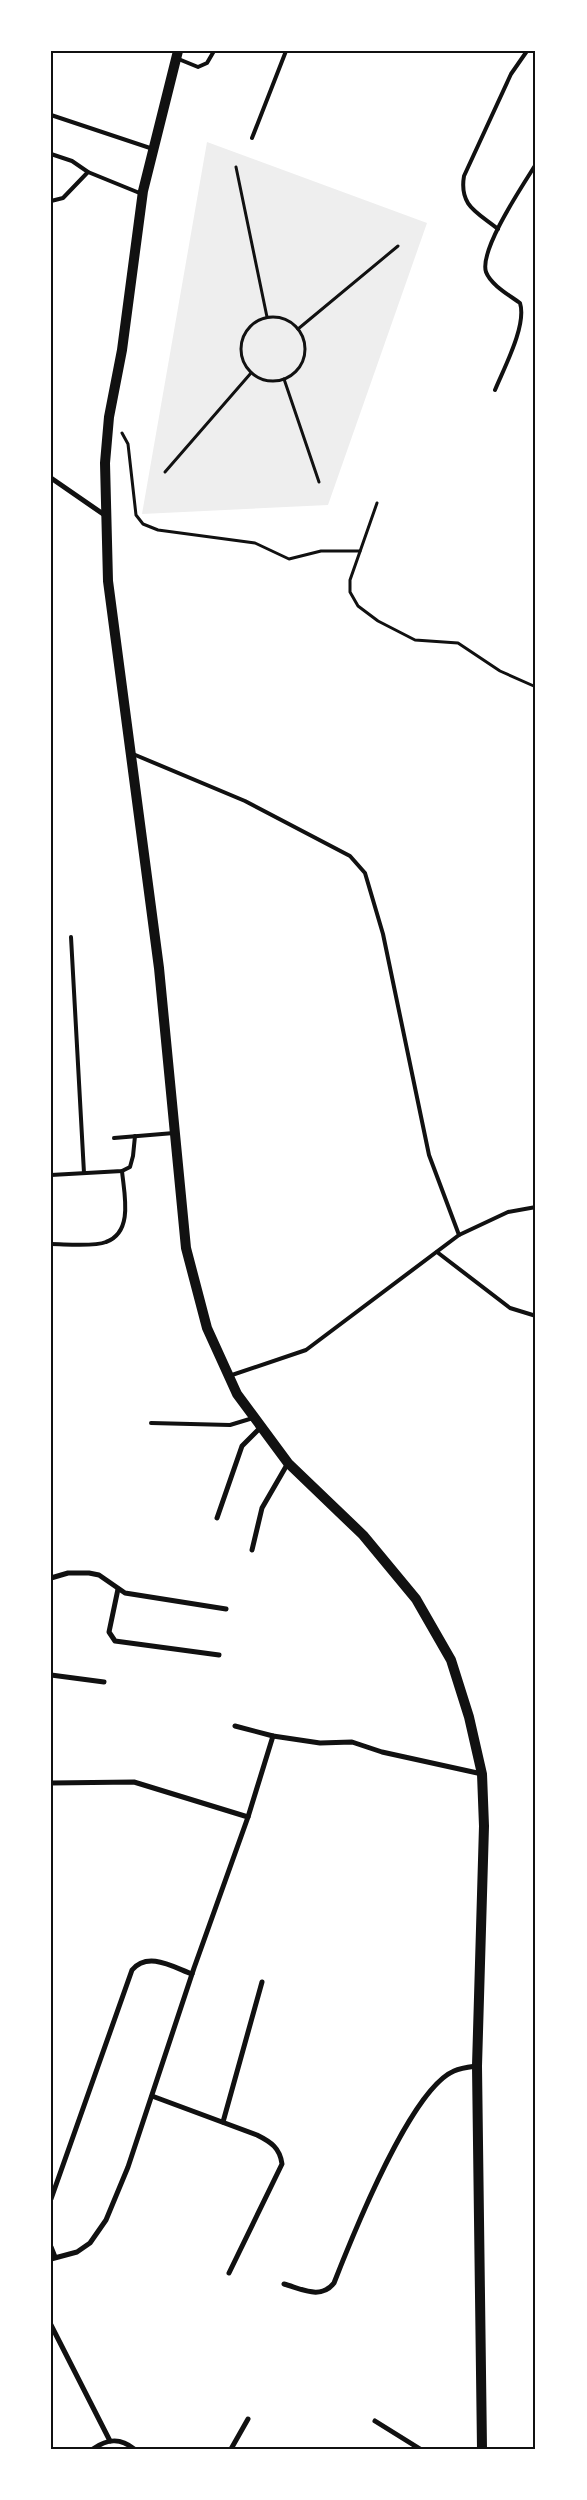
<svg xmlns="http://www.w3.org/2000/svg" width="587" height="2500" viewBox="0 0 587 2500" font-family="'Noto Sans',sans-serif">
<rect width="100%" height="100%" fill="#fff"/>
<path fill="#eee" d="M207 142 427 223 328 505 142 514Z"/>
<g fill="none" stroke-linecap="round" stroke-linejoin="round">
<g stroke="#111" stroke-width="3">
<path d="M236 167 267 317"/>
<circle cx="273" cy="349" r="32"/>
<path d="M298 329 398 246"/>
<path d="M284 379 319 482"/>
<path d="M122 433 128 444 136 515 143 524 158 530 255 543 289 559 321 551H360"/>
<path d="M165 472 251 373"/>
<path d="M377 503 350 580V592L358 606 378 621 415 640 458 643 500 671 536 687"/>
</g>
<g stroke="#111" stroke-width="4">
<path d="M176 58 198 67 207 63 214 51"/>
<path d="M51 115 153 149"/>
<path d="M252 138 286 51"/>
<path d="M51 154 72 161 88 172 142 194"/>
<path d="M51 201 63 198 88 172"/>
<path d="M498 229C477 212 459 206 464 176L511 74 527 51"/>
<path d="M495 390C504 368 527 325 520 303 509 295 491 285 486 272 479 250 523 185 536 164"/>
<path d="M133 754 245 801 350 856 365 873 383 934 429 1155 459 1235"/>
<path d="M71 937 84 1173"/>
<path d="M114 1138 174 1133"/>
<path d="M51 1175 122 1171 130 1167 133 1156 135 1136"/>
<path d="M51 1244C65 1244 94 1247 106 1242 134 1232 124 1193 122 1171"/>
<path d="M437 1252 510 1308 536 1316"/>
<path d="M229 1376 306 1350 459 1235 508 1212 536 1207"/>
<path d="M151 1423 230 1425 253 1418"/>
</g>
<g stroke="#111" stroke-width="5">
<path d="M51 478 106 516"/>
<path d="M217 1518 242 1446 261 1427"/>
<path d="M252 1550 262 1508 288 1463"/>
<path d="M51 1578 68 1573H89L99 1575 125 1593 226 1609"/>
<path d="M118 1589 109 1632 115 1641 219 1655"/>
<path d="M51 1675 104 1682"/>
<path d="M235 1726 273 1736 320 1743 352 1742 382 1752 482 1774"/>
<path d="M51 1783 134 1782 248 1817"/>
<path d="M152 2096 257 2135C271 2142 280 2148 282 2164L229 2273"/>
<path d="M223 2122 262 1982"/>
<path d="M51 2199 132 1970C148 1951 173 1967 192 1974"/>
<path d="M51 2247 55 2257"/>
<path d="M51 2259 77 2252 90 2243 106 2220 128 2167 194 1968 248 1817 273 1736"/>
<path d="M284 2284C302 2289 321 2300 334 2283 352 2237 411 2089 454 2071 461 2068 470 2067 477 2066"/>
<path d="M51 2325 110 2441"/>
<path d="M375 2421 420 2449"/>
<path d="M93 2449C107 2439 120 2437 134 2449"/>
<path d="M231 2449 248 2419"/>
</g>
<path stroke="#111" stroke-width="10" d="M178 51 143 191 122 350 109 417 105 463 108 581 159 968 186 1248 207 1328 237 1394 288 1463 363 1535 416 1599 451 1660 469 1717 482 1774 484 1826 477 2066 482 2449"/>
</g>
<rect width="587" height="2500" fill="none" stroke="#ffffff" stroke-width="105"/>
<rect x="52" y="52" width="482" height="2396" fill="none" stroke="#111" stroke-width="2"/>
</svg>
